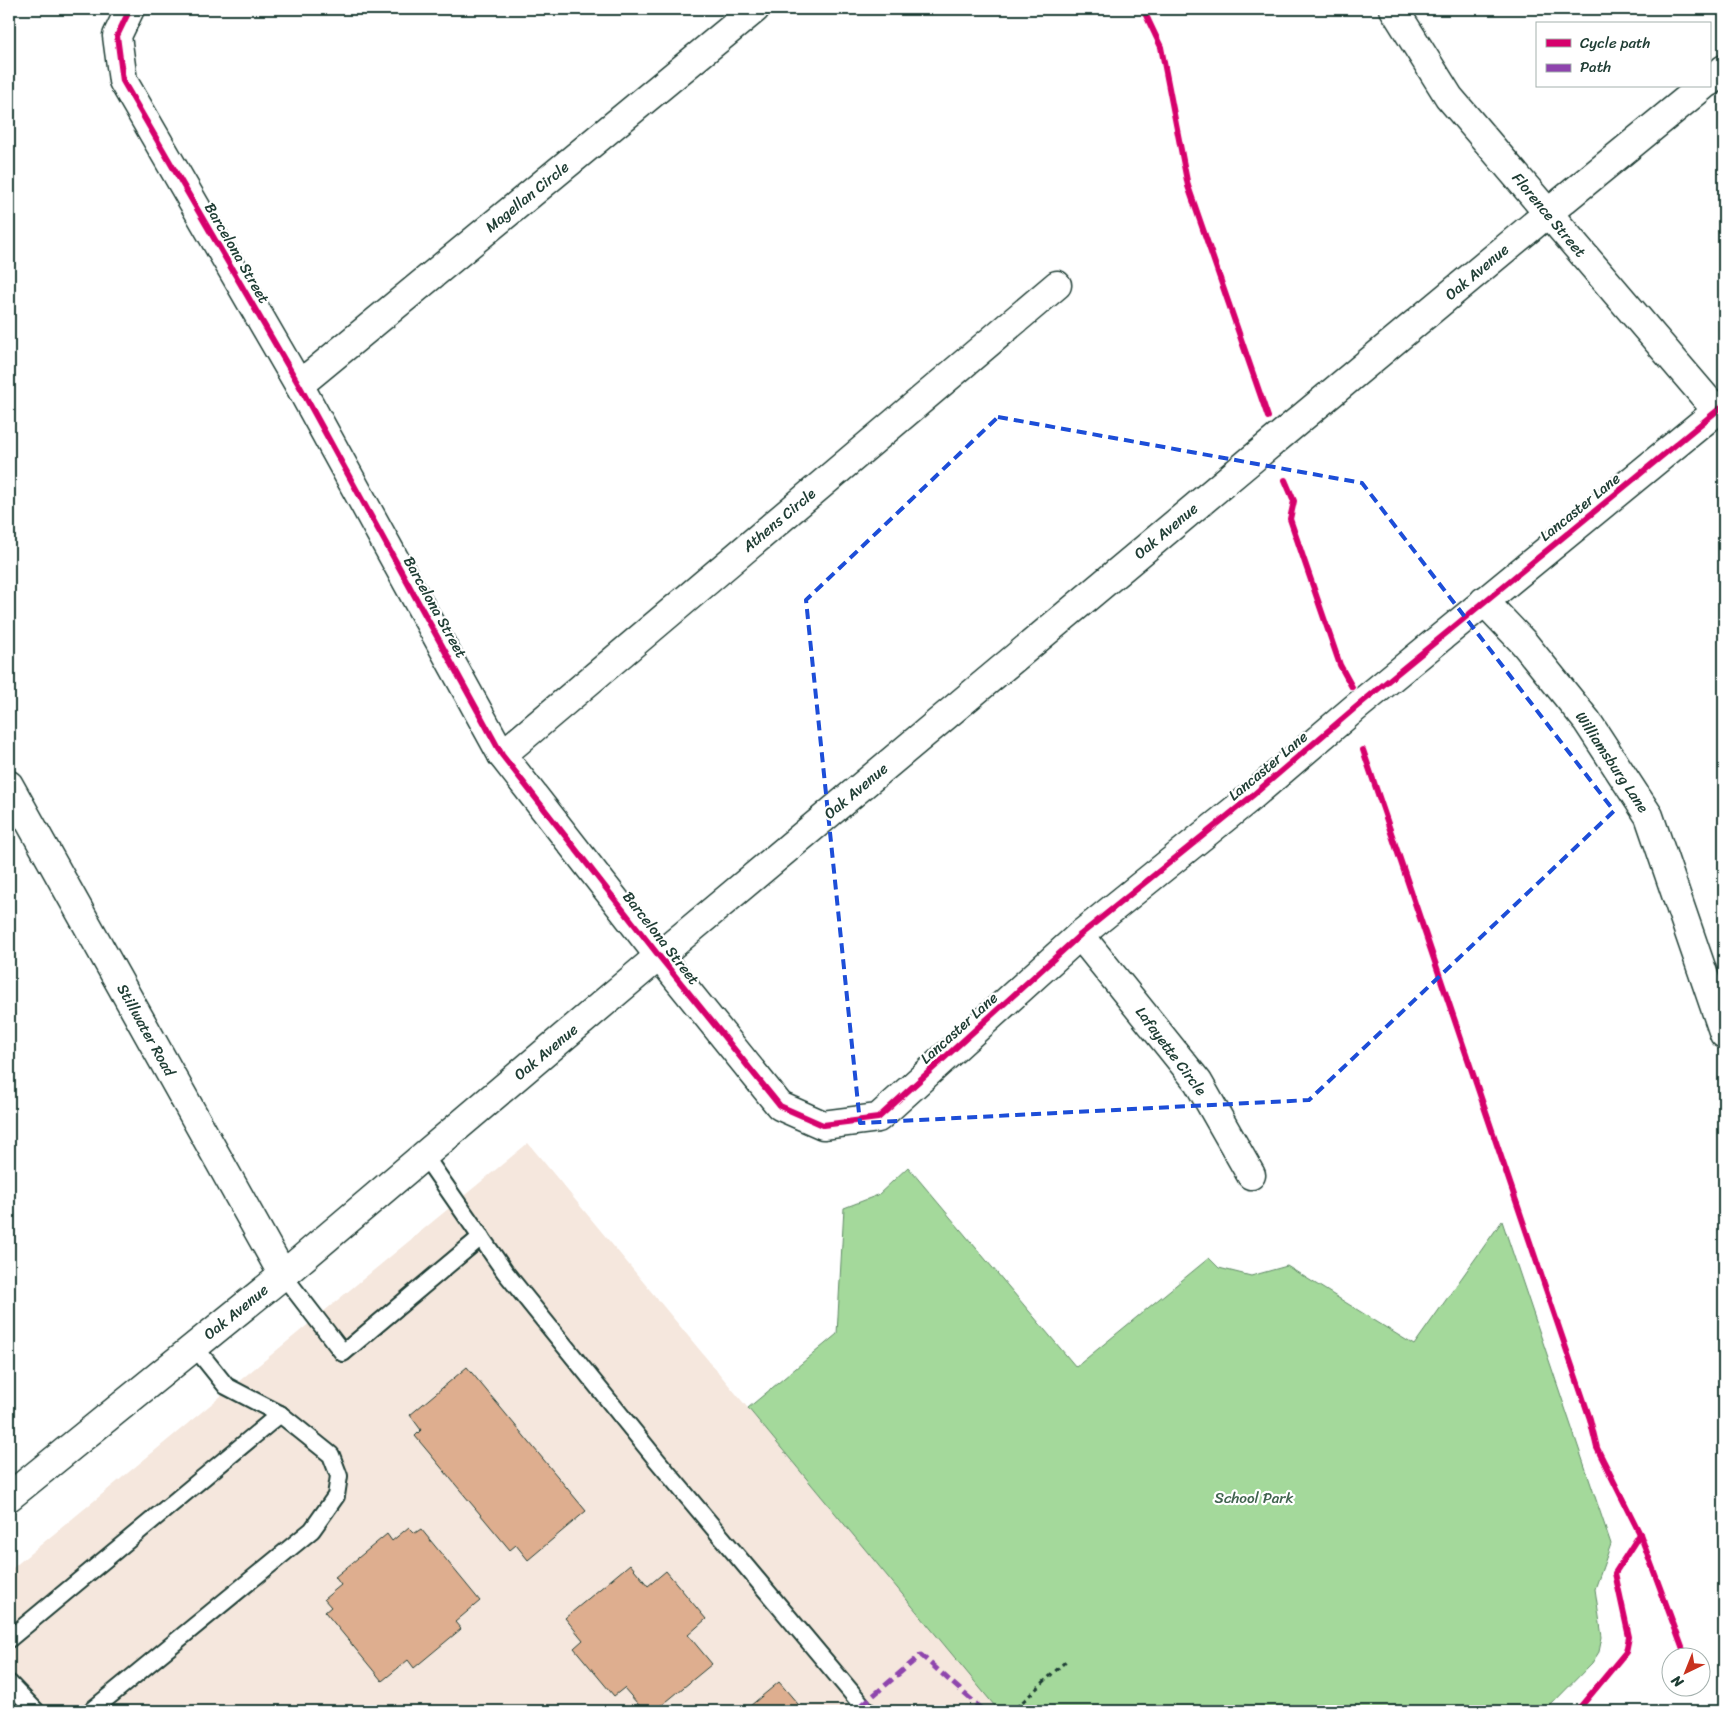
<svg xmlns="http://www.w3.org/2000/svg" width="1733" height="1720" viewBox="0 0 1733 1720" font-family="Sriracha,sans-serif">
<rect width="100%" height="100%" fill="#fff"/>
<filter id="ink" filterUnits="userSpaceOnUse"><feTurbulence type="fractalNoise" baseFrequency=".02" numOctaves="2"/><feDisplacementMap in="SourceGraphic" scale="10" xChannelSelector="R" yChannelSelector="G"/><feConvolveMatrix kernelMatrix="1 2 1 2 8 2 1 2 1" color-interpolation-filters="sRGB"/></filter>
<g filter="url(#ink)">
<path fill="#f5e7dd" d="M528 1143 999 1711H9V1571Z"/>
<path fill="#a4d99b" stroke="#628b68" d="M908 1167 1076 1367 1209 1258 1219 1268 1251 1276 1287 1266 1414 1345 1502 1221 1611 1544 1595 1589 1602 1637 1599 1652 1592 1663 1545 1711H999L748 1408 837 1334 844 1208 878 1195Z"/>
<g fill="#deae8f" stroke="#1f3d34">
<path d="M467 1367 586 1511 528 1560 516 1545 510 1550 415 1436 421 1430 410 1415Z"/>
<path d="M409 1527 415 1533 421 1529 480 1601 455 1622 461 1629 414 1668 408 1660 382 1681 325 1612 331 1607 324 1599 341 1585 335 1577 387 1534 392 1541Z"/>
<path d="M630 1564 648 1586 666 1571 706 1619 688 1635 712 1664 655 1711H644L624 1688 614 1696 574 1648 583 1640 565 1618Z"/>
<path d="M779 1682 804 1711H744Z"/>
</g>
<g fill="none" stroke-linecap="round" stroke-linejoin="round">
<g stroke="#1f3d34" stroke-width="20">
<g id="lane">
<path d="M424 1155 505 1272 656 1459 867 1711"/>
<path d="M283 1275 343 1353 481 1237"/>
<path d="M9 1639 280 1414 226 1386 194 1346"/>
<path d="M9 1683 36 1711"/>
<path d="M91 1711 312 1530 336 1496 339 1476 331 1455 280 1414"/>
</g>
</g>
<g stroke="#1f3d34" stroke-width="31">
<g id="street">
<path d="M130 9 117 36 123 81 299 385 502 755 659 956 780 1106 823 1125 878 1118 1080 935 1252 796 1355 708 1724 405"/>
<path d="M1394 9 1449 97 1717 411"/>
<path d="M299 385 755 9"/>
<path d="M1484 601 1524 643 1587 721 1649 816 1724 1034"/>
<path d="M502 755 1057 285"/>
<path d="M9 785 283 1275"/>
<path d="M1080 935 1198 1082 1251 1175"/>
</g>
</g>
<g stroke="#1f3d34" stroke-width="31">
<g id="secondary">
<path d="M1709 82 1724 69"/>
<path d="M9 1497 283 1275 659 956 1274 441 1548 213 1703 86"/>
</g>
</g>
<path stroke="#1f3d34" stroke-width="3" stroke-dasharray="5 4" stroke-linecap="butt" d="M1016 1708 1067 1660"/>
<use href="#lane" stroke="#fff" stroke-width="16"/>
<use href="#street" stroke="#fff" stroke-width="28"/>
<use href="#secondary" stroke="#fff" stroke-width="28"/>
<g stroke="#8e44ad" stroke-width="5" stroke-dasharray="10 5" stroke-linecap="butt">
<path d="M862 1705 921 1655 984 1711"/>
<path d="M1012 1711 1016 1708 1020 1711"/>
</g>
<g stroke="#fff" stroke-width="9">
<g id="cycleway">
<path d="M130 9 117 36 123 81 299 385 502 755 659 956 780 1106 823 1125 878 1118 1080 935 1252 796 1355 708 1724 405"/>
<path d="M1143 9 1161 47 1188 186 1268 417"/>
<path d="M1285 480 1294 501 1290 519 1340 665 1352 687"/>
<path d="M1363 750 1590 1419 1597 1448 1640 1534 1686 1658"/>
<path d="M1577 1711 1626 1652 1629 1637 1615 1573 1640 1534"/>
</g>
</g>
<use href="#cycleway" stroke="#d6006c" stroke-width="6"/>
</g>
</g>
<path fill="none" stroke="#1d4ed8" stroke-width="4" stroke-dasharray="10 6" stroke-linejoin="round" d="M998 417 1362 483 1614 811 1309 1100 860 1123 806 600Z"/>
<g text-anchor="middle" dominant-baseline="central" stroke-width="4.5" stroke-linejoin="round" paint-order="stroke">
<g font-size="15" fill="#1f3d34" stroke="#fff">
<text transform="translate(527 197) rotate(-39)">Magellan Circle</text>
<text transform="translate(1549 215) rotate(50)">Florence Street</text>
<text transform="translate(237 253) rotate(60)">Barcelona Street</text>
<text transform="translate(1477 272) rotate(-40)">Oak Avenue</text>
<text transform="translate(1580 507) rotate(-39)">Lancaster Lane</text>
<text transform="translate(779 520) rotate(-40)">Athens Circle</text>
<text transform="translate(1166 531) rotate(-40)">Oak Avenue</text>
<text transform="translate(435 607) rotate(61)">Barcelona Street</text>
<text transform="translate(1612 762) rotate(56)">Williamsburg Lane</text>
<text transform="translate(1268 766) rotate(-40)">Lancaster Lane</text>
<text transform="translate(856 791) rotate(-40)">Oak Avenue</text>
<text transform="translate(661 938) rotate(52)">Barcelona Street</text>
<text transform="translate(959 1028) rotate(-42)">Lancaster Lane</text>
<text transform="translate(146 1030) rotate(61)">Stillwater Road</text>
<text transform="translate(1171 1051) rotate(53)">Lafayette Circle</text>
<text transform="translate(546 1052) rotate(-40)">Oak Avenue</text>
<text transform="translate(236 1312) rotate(-39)">Oak Avenue</text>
</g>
<g font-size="15" fill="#40644e" stroke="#fff">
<text x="1254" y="1498">School Park</text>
</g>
</g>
<rect width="1733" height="1720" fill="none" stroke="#fff" stroke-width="30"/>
<rect x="15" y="15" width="1703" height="1690" fill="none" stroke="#1f3d34" stroke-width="2" filter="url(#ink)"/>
<rect x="1536" y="22" width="175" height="65" fill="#ffffff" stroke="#a5b1ae"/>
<rect x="1546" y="39" width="25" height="8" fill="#d6006c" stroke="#a5b1ae"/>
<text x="1580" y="48" font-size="15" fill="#1f3d34">Cycle path</text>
<rect x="1546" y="64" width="25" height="8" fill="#8e44ad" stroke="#a5b1ae"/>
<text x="1580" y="72" font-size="15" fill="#1f3d34">Path</text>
<g transform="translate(1686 1672) rotate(223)"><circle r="24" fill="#ffffff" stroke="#a5b1ae"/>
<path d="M0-4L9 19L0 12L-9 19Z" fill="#c8321e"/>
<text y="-8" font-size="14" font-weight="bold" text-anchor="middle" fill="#1f3d34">N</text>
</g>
</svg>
